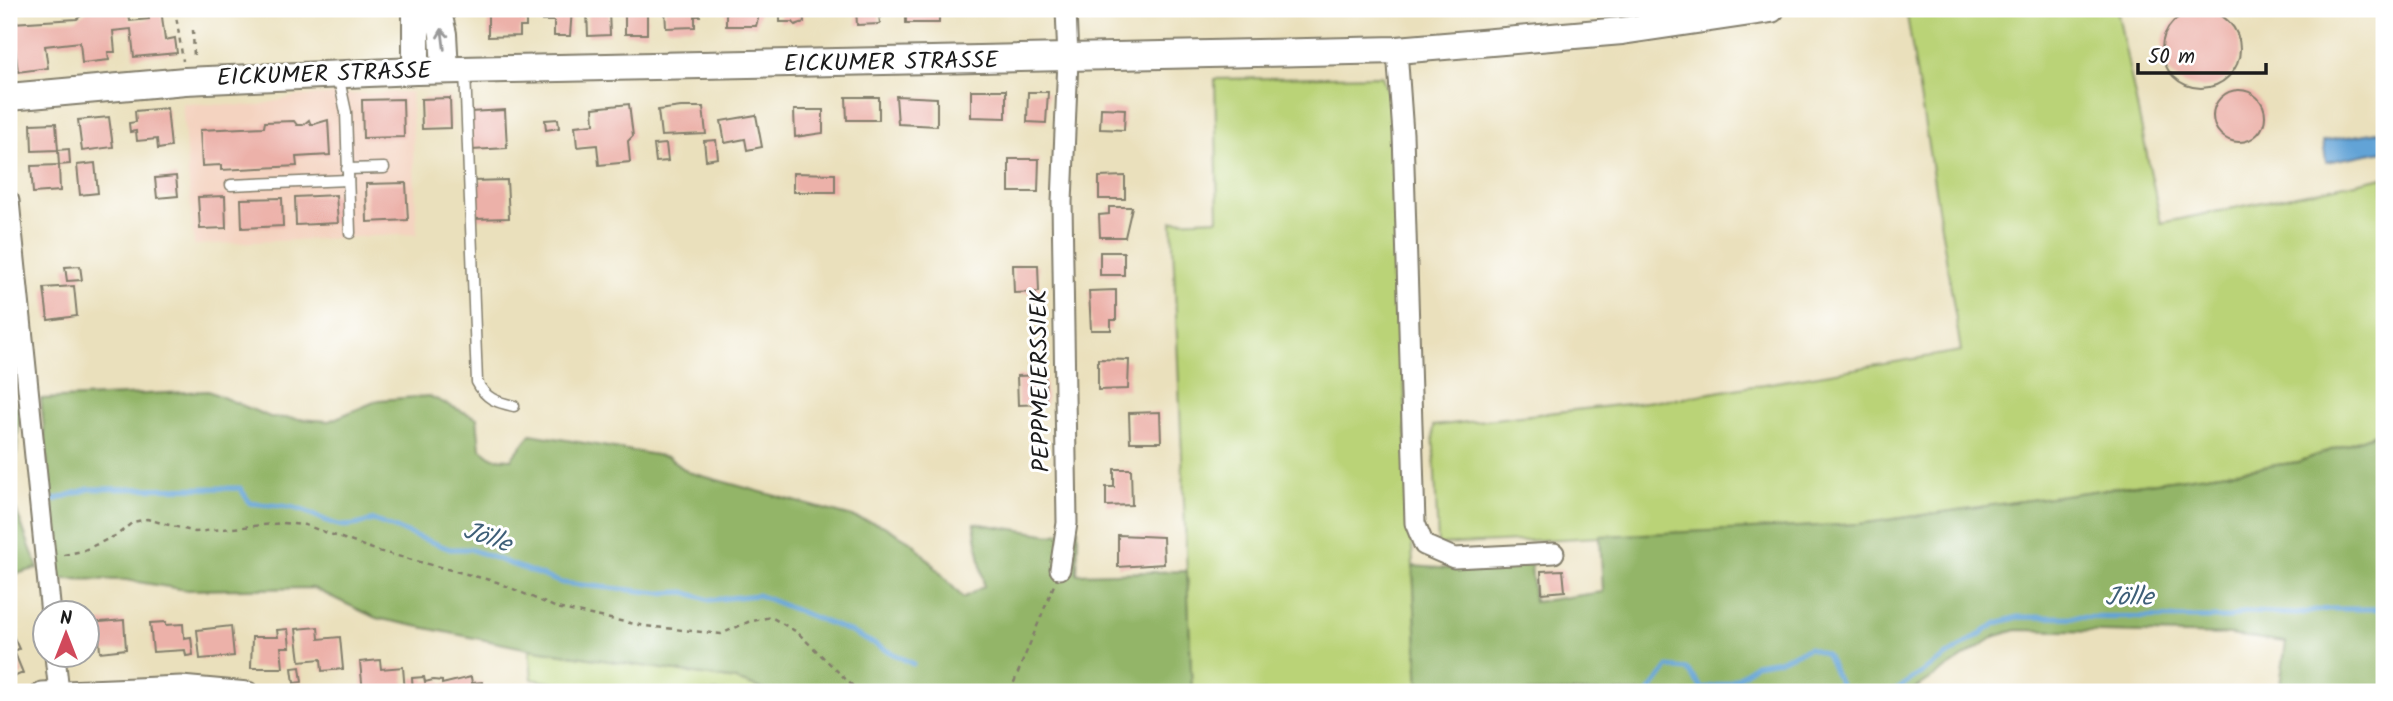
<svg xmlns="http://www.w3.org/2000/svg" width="2393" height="701" viewBox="0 0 2393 701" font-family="Kalam,sans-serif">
<rect width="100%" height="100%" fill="#fff"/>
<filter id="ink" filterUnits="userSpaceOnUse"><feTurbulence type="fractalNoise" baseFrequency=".0143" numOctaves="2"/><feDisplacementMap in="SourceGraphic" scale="14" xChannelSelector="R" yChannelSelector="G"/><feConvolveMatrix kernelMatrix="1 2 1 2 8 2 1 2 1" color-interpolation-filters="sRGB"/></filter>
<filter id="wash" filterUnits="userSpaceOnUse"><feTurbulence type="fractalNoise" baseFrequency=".00686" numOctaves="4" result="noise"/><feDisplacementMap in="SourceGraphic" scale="28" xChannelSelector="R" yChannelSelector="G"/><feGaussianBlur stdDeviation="1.57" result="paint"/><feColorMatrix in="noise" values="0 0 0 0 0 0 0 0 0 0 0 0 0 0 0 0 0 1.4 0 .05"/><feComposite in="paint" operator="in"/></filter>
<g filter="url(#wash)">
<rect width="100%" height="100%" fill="#eae0bc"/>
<path fill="#f4d3c0" d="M411 92 417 234 194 245 182 103 255 106 297 96Z"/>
<g fill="#bad377" stroke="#6b784a" stroke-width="2">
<path d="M1906 9H2117L2161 223 2384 177V431L2298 462 1859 524 1438 545 1433 426 1681 398 1961 351Z"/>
<path d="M1382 76 1391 104 1419 692H1192L1172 221 1218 219 1215 79Z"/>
<path d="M529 649 736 680 771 692H598L532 679Z"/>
</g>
<g fill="#93b568" stroke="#586842" stroke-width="2">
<path d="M208 391 270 417 329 421 379 400 429 396 477 418 480 448 493 458 511 459 531 434 668 457 688 472 882 525 913 543 963 598 984 586 974 523 1051 535 1078 529 1077 574 1187 571 1192 692H771L736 680 529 649 376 618 313 588 186 590 126 580 59 579 41 399Z"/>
<path d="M21 395 13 502 38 568 9 576V428Z"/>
<path d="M2384 431V692H2279L2286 642 2230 635 2017 630 1996 636 1910 692H1419L1413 566 1453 569 1531 564 1534 602 1603 592 1600 536 1859 524 2298 462Z"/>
</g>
<path fill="#62a3d6" stroke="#3f6079" stroke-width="2" d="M2384 131V151L2326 162 2323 141Z"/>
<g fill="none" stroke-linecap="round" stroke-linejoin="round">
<g stroke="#62a3d6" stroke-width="5">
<path d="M50 501 89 489 240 488 250 503C264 505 280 505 294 508 330 517 331 535 373 520L450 549H470L562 583 660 593 685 592 709 600 758 595 851 632 913 664"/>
<path d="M9 502H13L9 523"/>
<path d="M1649 692 1668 667 1687 669 1702 688C1725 685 1739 681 1755 664L1780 660 1809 648 1826 654 1841 686 1840 692"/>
<path d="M1892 692 1997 623 2018 617 2229 618 2246 612 2297 614 2327 609H2378L2384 605"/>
</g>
</g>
<g id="blocks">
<g fill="#ecb1a9">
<path d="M89 9H128L130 21 149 19 148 9H161L165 40 175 38 177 53 134 57 131 29 113 31 115 52H108L109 60 82 63 80 42 45 46 48 68 18 72 12 23 77 19Z"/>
<path d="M542 9H572L570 36H554V21H542Z"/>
<rect x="625" y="9" width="22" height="25"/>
<path d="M665 9 699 10 700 16H695V27L666 28Z"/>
<path d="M735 9 760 11 756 26H726V11Z"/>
<path d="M780 9H803L804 22 795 25 793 22H780Z"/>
<path d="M856 9H884L885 13H879L880 24 857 25Z"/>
<rect x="906" y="9" width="33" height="14"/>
<circle cx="2201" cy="49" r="39"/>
<path d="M519 11 520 20H526V27H520V36L488 37V13Z"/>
<path d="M587 11H609L610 35 588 36Z"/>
<circle cx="2239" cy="116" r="26"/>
<path d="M971 90H1006V118L971 117Z"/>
<path d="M1028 92H1048L1046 123 1027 122Z"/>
<path d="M896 96 937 98V126L898 124Z"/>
<path d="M846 97H879V120H847Z"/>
<path d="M450 98 451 128 422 129 421 99Z"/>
<path d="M403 99 404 137 363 138 362 100Z"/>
<path d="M629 104 633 136 628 141 630 162 599 165 597 145 577 147 575 126 594 124 593 108Z"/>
<path d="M681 107H703L706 134 661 136 658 110Z"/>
<path d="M167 108 171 147 158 149 157 139 137 141 136 131 130 132 129 123 136 122 135 111Z"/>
<path d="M1101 108 1125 109 1124 130 1100 129Z"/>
<path d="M505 110 507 148 472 150 470 112Z"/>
<path d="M794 110H823V133L795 137Z"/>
<path d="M756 115 762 147 747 150 745 139 725 143 721 121Z"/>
<path d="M109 117 113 147 82 151 78 120Z"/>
<path d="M558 119 559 128 546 130 545 120Z"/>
<path d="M309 120 311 125 328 120 330 155 296 157 297 166 221 170V165L202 166 200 130 264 127 265 122 294 121 297 125H303Z"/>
<path d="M56 123 58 150 32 151 31 124Z"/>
<path d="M716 140 718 158 706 160 704 141Z"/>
<path d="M666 144 668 161 656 162 654 145Z"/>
<path d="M69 149 70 164 59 165 58 150Z"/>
<path d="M1009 159H1039L1038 192H1009Z"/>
<path d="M95 163 98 193 80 195 77 165Z"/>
<path d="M59 165 60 191 33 193 31 166Z"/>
<path d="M793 173 835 174V192H793Z"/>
<path d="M176 176 178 196 157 198 155 178Z"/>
<path d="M1125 176V199H1099V177Z"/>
<path d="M507 180 509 218 474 219 472 181Z"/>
<path d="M406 183 408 220 367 222 366 184Z"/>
<path d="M336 195 338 223 296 225 295 197Z"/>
<path d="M225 196 226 228 200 229 198 197Z"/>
<path d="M282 198 283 226 242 228 241 199Z"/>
<path d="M1109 207H1132L1125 237H1100L1099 215 1109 214Z"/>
<rect x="1100" y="252" width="24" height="23"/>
<path d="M1013 265H1038L1039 292 1014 293Z"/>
<path d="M80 266 82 280 67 281 65 267Z"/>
<path d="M74 286 77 316 48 320 44 288Z"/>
<path d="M1116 290V320H1111V330H1091L1089 291Z"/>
<path d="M1098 359 1129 360 1128 389 1098 390Z"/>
<path d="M1045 375 1046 404 1018 405 1017 376Z"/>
<path d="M1160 412 1161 442H1130L1129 413Z"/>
<path d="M1114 469H1131L1132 505 1106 506V487H1114Z"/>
<path d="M1118 535 1163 537 1164 564 1118 567Z"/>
<path d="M1563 570 1565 591 1542 593 1541 571Z"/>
<path d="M124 620 126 649 100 652 99 638 88 639V623Z"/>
<path d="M166 622V625L183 624 184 638 191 637 193 655 186 656 185 650 153 652 150 623Z"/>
<path d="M231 626 234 656 200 659 197 630Z"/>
<path d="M318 627 319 639 340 637 343 669 322 671 321 659 300 661 296 629Z"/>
<path d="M288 629 290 647H281L283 668H251L252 637H278L277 630Z"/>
<path d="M11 631 19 649 14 651 23 673 9 679Z"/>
<path d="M380 660 381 669 403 667 405 692H363L360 662Z"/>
<path d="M300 667 302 682 294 683 292 668Z"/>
<path d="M424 677 425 682 433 680 442 681V684L471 677 472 683 482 682 483 692H413L412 678Z"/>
</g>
</g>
</g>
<g filter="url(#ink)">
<use href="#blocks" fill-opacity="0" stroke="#837e6c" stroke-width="2"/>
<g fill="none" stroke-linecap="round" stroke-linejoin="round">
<g stroke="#837e6c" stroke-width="13">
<g id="lane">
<path d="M465 70 477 382C486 399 496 402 514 406"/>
<path d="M338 75 346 112 350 233"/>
<path d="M347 169 384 168"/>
<path d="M231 185 348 180"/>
</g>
</g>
<g stroke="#837e6c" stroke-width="23">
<g id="street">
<path d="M1397 50 1403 134 1415 523 1424 545 1454 558 1554 553"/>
<path d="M9 201 51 614"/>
<path d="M1060 569 1067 523 1062 202 1068 60 1066 9"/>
<path d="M55 656 59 692"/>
<path d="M42 692 181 686 248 692"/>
</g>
</g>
<g stroke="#837e6c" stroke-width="30">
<g id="secondary">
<path d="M416 9V71"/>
<path d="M437 9 443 34 445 70"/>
<path d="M9 97 185 81 416 71 1397 50 1622 31 1771 9"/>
</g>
</g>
<g stroke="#837e6c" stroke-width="2.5" stroke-dasharray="5 5" stroke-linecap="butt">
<path d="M175 9 183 61"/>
<path d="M193 30 194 58"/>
<path d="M64 555 82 551 117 535 133 522 147 519 195 532 282 523 305 525 378 551 497 582 557 608 645 626 721 634 748 622 771 617 797 632 859 692"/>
<path d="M1010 692 1054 585"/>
</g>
<use href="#lane" stroke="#fff" stroke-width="10"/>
<use href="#street" stroke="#fff" stroke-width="19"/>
<use href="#secondary" stroke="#fff" stroke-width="26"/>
</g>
<defs><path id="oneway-shaft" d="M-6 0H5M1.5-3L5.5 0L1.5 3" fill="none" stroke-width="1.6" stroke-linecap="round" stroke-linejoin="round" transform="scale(1.75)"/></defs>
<use stroke="#999" href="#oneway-shaft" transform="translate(443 39) rotate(-97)"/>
</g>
<g text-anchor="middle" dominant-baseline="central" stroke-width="6" stroke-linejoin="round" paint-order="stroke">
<g font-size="24" fill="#1c1c1c" stroke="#fff">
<text transform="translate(891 63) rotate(-1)">EICKUMER STRASSE</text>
<text transform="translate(324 75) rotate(-2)">EICKUMER STRASSE</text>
<text transform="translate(1041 381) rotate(-91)">PEPPMEIERSSIEK</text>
</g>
<g font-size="26" font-style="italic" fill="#3f6079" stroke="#fff">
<text transform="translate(487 538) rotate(19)">Jölle</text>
<text x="2129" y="598">Jölle</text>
</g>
</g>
<rect width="2393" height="701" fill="none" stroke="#fff" stroke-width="35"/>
<g transform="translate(66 634)"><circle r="33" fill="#ffffff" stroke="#a4a4a4" stroke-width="2"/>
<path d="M0-5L12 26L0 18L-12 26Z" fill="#d1495b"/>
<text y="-10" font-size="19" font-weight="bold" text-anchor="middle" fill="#1c1c1c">N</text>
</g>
<path d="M2138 63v10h128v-10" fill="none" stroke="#1c1c1c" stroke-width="3.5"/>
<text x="2148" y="63" font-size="21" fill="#1c1c1c" stroke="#ffffff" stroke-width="5" paint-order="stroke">50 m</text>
</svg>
